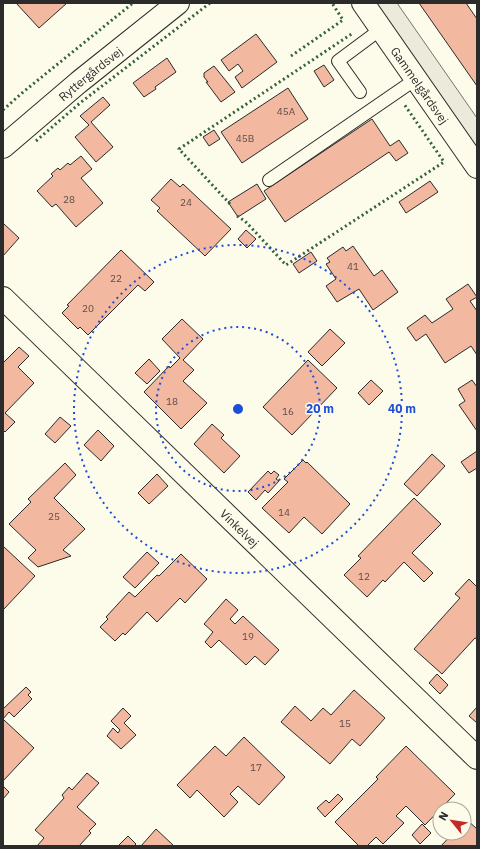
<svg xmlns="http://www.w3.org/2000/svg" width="480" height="849" viewBox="0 0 480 849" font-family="'IBM Plex Sans',sans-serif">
<rect width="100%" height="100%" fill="#fdfbea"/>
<path fill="#eceadb" stroke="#74746e" d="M373 3H397L477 118V152Z"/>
<g fill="#f2b8a0" stroke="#2b2b2b">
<path d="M16 3H67L39 28Z"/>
<path d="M419 3H466L477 19V86Z"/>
<path d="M256 34 277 62 242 88 235 77 243 71 238 64 229 71 221 60Z"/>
<path d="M167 58 176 72 155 87 156 89 144 97 133 83Z"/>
<path d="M324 65 334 80 324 87 314 71Z"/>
<path d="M214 66 235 92 221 102 206 82H208L204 77V73Z"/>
<path d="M288 88 308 119 242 163 221 132Z"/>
<path d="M103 97 110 105 91 122 113 147 96 162 75 137 89 125 80 116Z"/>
<path d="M372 119 390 146 399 140 408 153 396 161 389 152 285 222 264 191Z"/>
<path d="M214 130 220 139 209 146 203 137Z"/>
<path d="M81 156 92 169 81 178 103 203 76 227 56 204 52 207 37 191 53 176 51 174 58 168 60 170 68 163 70 165Z"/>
<path d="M171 179 180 187 183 184 231 229 205 256 157 211 160 208 151 200Z"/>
<path d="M430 181 438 192 406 213 399 202Z"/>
<path d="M257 184 266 199 238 217 228 202Z"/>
<path d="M3 223 19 238 3 256Z"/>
<path d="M246 230 256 239 247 248 238 239Z"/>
<path d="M353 246 374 276 382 270 398 292 373 310 359 289 337 302 326 286 336 279 326 264 330 262 327 258 343 247 346 251Z"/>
<path d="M121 250 154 282 145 291 138 285 88 335 80 327 78 329 62 313 69 306 67 305Z"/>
<path d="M311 252 317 261 299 273 293 264Z"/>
<path d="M468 284 477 297 470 301 477 311V355L471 346 445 363 426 334 416 341 407 328 425 315 432 323 453 309 446 299Z"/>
<path d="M182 319 203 339 183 360 194 370 183 381 207 403 181 429 144 392 169 366 170 368 180 358 162 339Z"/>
<path d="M330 329 345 343 322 366 308 352Z"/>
<path d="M19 347 29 356 18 367 34 383 5 413 15 422 5 432 3 430V363Z"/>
<path d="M149 359 160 371 147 384 135 373Z"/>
<path d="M308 360 337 388 292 435 263 407Z"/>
<path d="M371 380 383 391 369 405 358 393Z"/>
<path d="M472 380 477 387V431L459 405 465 401 458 389Z"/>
<path d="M60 417 71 426 55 443 45 434Z"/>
<path d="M212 424 224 435 221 438 240 456 224 473 194 444Z"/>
<path d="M98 430 114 446 101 461 84 445Z"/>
<path d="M477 451V468L469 473 461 462Z"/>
<path d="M432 454 445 466 417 496 404 484Z"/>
<path d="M303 460 306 463 307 462 350 504 322 534 304 517 289 533 262 508 288 482 284 479Z"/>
<path d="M65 463 76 475 54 498 85 529 63 550 71 556 38 567 28 558 36 550 9 524 31 502 28 499Z"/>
<path d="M268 471 271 474 274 471 279 475 276 479 279 481 268 493 265 490 256 500 248 492Z"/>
<path d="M157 474 168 486 149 504 138 493Z"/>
<path d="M414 498 441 524 412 553 433 573 424 582 404 562 385 582 383 580 367 597 344 575 361 558 358 556Z"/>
<path d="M3 546 35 576 3 610Z"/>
<path d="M147 552 159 563 135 588 123 577Z"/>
<path d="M181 554 207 579 185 603 180 598 157 622 147 612 125 635 123 633 115 641 100 627 108 619 106 617 129 592 135 597 157 575 159 576Z"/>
<path d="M469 579 477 587V639L475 638 442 674 414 649 460 598 455 594Z"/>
<path d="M226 599 238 610 230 619 235 624 243 616 279 650 265 665 255 656 246 665 219 640 211 648 205 642 213 632 204 624Z"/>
<path d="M437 674 448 685 440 694 429 683Z"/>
<path d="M26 687 31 692 28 695 32 699 14 717 9 712 3 719V709Z"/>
<path d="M354 690 385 718 360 746 352 739 330 764 281 722 295 706 311 721 323 708 331 715Z"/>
<path d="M477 707V723L469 716Z"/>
<path d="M123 708 131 716 124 723 136 735 121 749 107 736 113 728 118 733 120 730 111 721Z"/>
<path d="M4 720 34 748 3 781V722Z"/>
<path d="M244 737 285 777 259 805 238 786 230 794 238 802 224 817 197 790 190 798 177 785 215 746 226 756Z"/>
<path d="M406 746 455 794 425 825 406 806 396 816 404 823 383 844 376 837 367 846H359L335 822 378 779 376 777Z"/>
<path d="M87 773 99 783 77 807 96 824 89 831 91 833 79 846H37L44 838 35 830 64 798 62 795 69 787 72 790Z"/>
<path d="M3 786 9 792 3 799Z"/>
<path d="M338 794 343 799 325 817 317 808 326 800 329 803Z"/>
<path d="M466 819 477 829V846H441L453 833H464V821Z"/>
<path d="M422 824 431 833 420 844 412 835Z"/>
<path d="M156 829 173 845V846H141Z"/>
<path d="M128 836 136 844 134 846H118Z"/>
</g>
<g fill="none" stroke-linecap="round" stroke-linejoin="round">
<g stroke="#2b2b2b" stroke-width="14">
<g id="service">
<path d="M360 92 338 61 381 29"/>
<path d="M269 180 416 79"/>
</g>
</g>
<g stroke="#2b2b2b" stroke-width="24">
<g id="minor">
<path id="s1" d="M363 3 477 167"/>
<path id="s2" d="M3 298 477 758"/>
</g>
</g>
<g stroke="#2b2b2b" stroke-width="24">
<g id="tertiary">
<path id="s3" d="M3 147 79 82 178 3"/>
</g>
</g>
<use href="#service" stroke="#fdfbea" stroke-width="12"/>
<use href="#minor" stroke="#fdfbea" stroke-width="22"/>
<use href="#tertiary" stroke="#fdfbea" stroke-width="22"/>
<g stroke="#34623c" stroke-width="3" stroke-dasharray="2 3" stroke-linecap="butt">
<path d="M291 56 343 20 332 3"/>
<path d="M3 110 22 93 133 3"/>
<path d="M36 141 80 103 210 3"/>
<path d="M230 204 179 149 353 33"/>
<path d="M237 216 245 221 286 265 444 162 404 104"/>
</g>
</g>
<g fill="none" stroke="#1d4ed8" stroke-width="2" stroke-dasharray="2 4">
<circle cx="238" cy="409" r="82"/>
<circle cx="238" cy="409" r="164"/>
</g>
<g text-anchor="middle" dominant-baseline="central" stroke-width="3" stroke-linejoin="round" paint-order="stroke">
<g font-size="10" fill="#5d4e48">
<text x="286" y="111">45A</text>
<text x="245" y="138">45B</text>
<text x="69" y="199">28</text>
<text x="186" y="202">24</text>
<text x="353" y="266">41</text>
<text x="116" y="278">22</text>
<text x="88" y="308">20</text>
<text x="172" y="401">18</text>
<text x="288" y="411">16</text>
<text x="284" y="512">14</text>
<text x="54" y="516">25</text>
<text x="364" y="576">12</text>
<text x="248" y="636">19</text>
<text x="345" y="723">15</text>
<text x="256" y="767">17</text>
</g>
<g font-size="12" fill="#2b2b2b" stroke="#fdfbea">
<text stroke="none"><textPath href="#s3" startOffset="114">Ryttergårdsvej</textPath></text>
<text stroke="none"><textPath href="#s1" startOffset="100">Gammelgårdsvej</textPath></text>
<text stroke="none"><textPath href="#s2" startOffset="330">Vinkelvej</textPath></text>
</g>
</g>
<circle cx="238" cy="409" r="6" fill="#1d4ed8" stroke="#fdfbea" stroke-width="2"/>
<g font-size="12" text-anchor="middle" font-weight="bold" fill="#1d4ed8" stroke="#fdfbea" stroke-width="3" stroke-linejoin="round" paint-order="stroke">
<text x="320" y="413">20 m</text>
<text x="402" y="413">40 m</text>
</g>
<rect width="480" height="849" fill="none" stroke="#2b2b2b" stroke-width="8"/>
<g transform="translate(452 821) rotate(300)"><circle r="19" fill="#fdfbea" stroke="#a9a89e"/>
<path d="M0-3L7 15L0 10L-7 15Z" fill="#c62828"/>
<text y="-6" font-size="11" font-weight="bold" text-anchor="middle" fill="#2b2b2b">N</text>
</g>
</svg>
